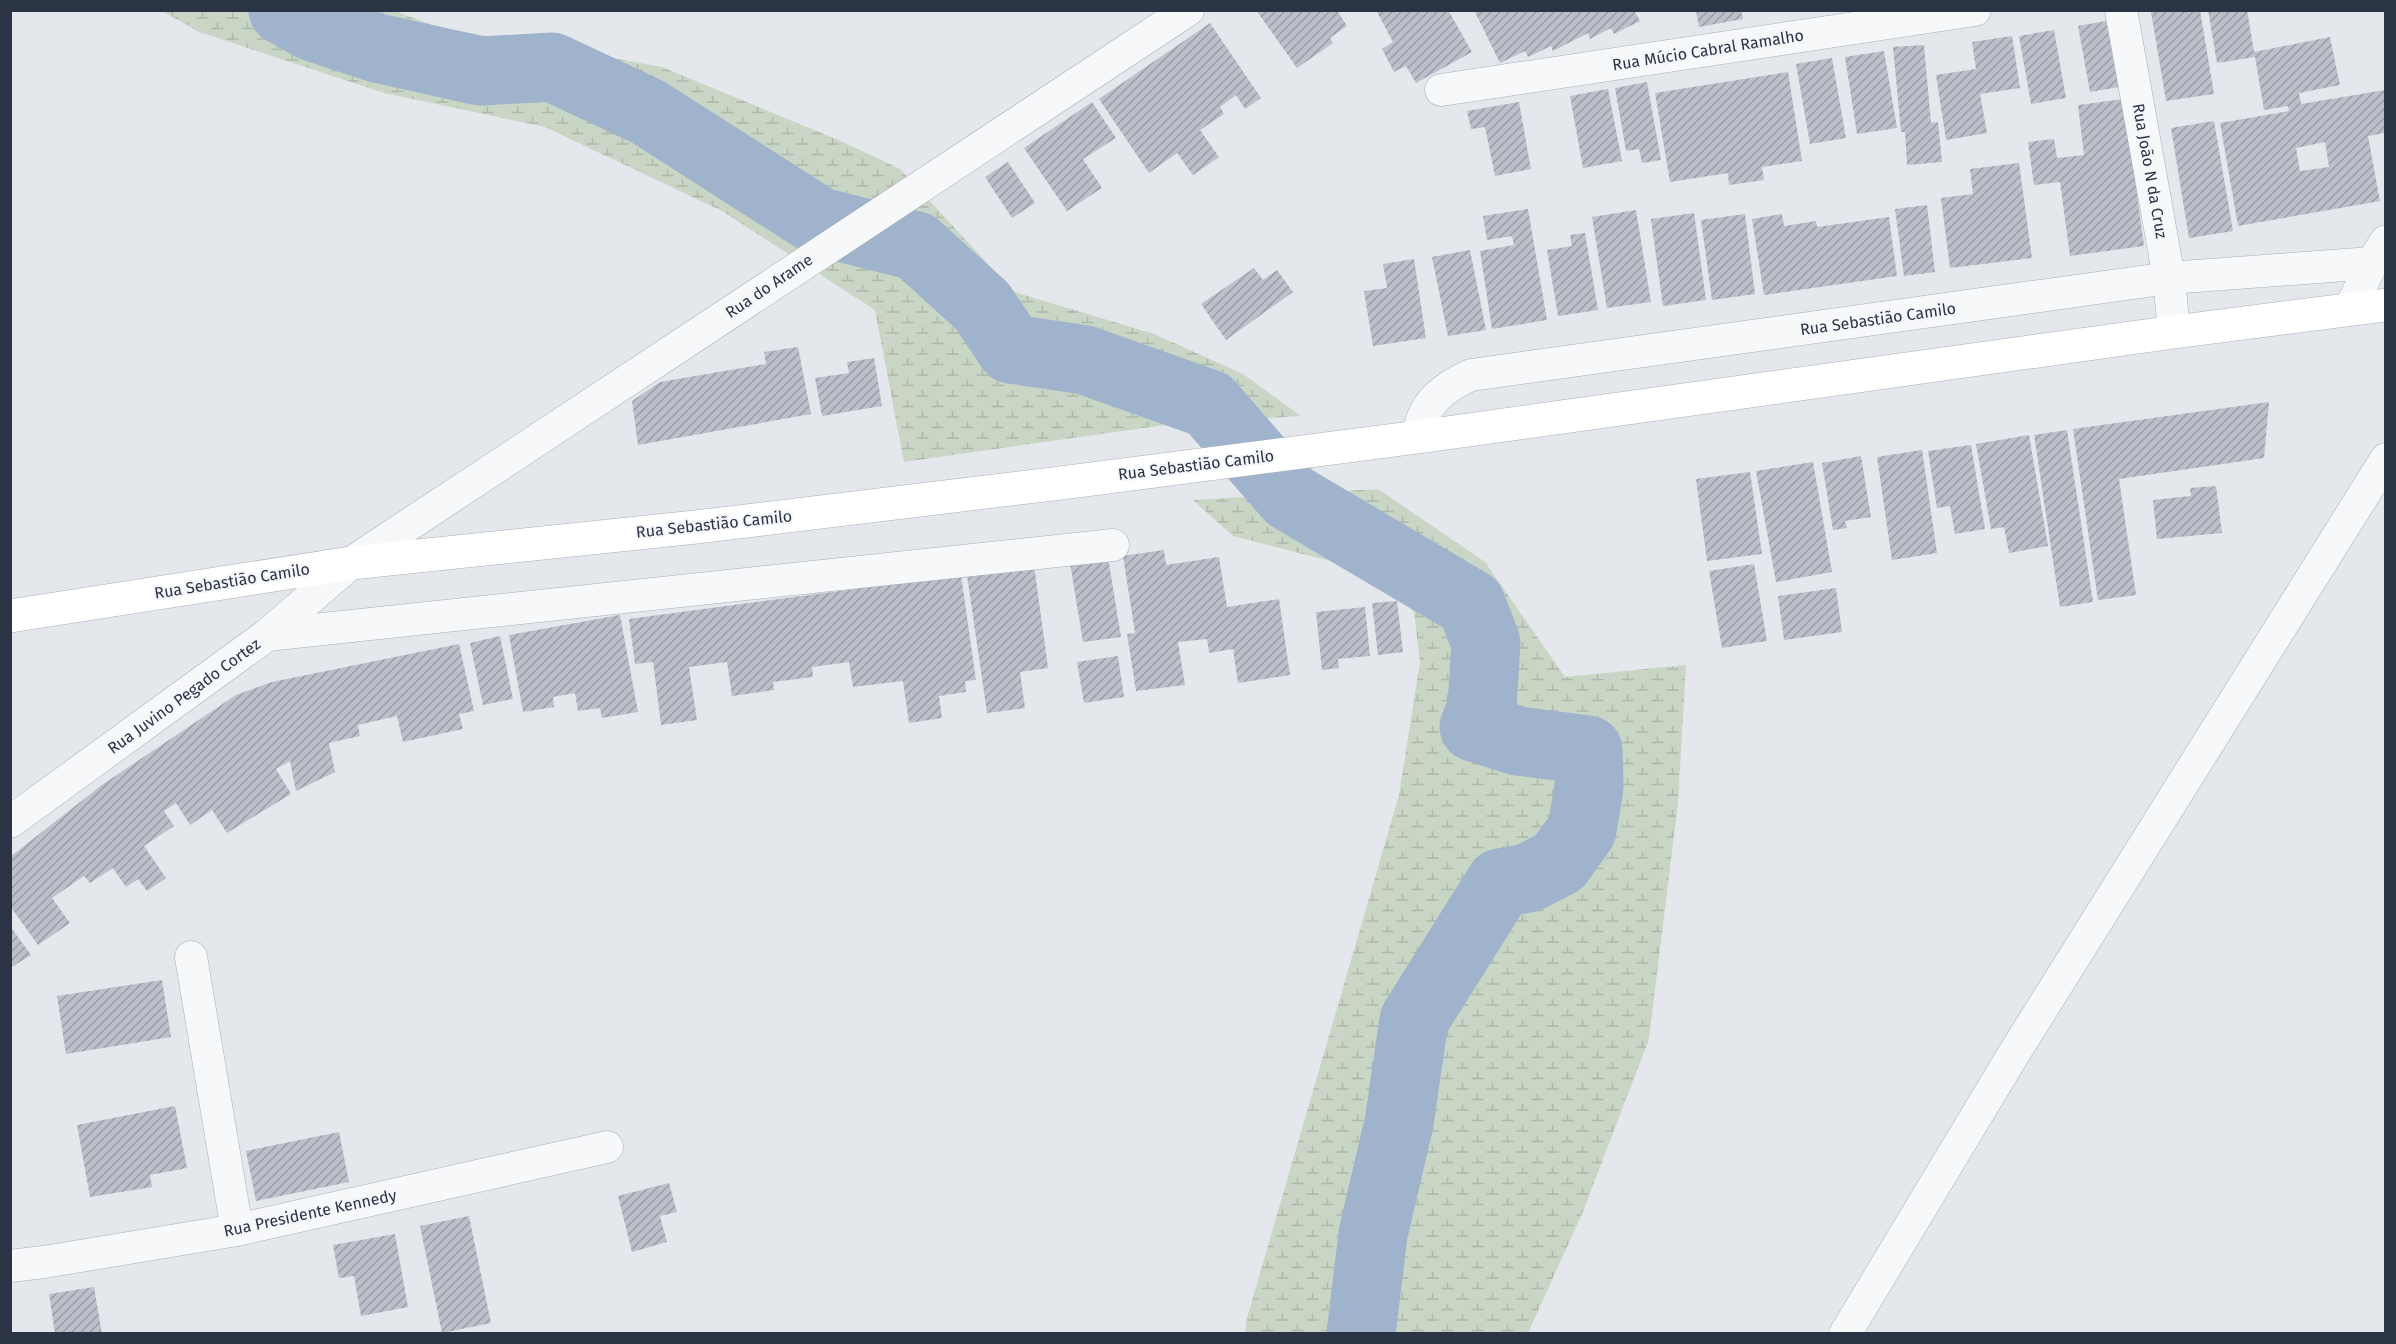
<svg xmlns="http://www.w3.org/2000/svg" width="2396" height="1344" viewBox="0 0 2396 1344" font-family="'Fira Sans',sans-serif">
<defs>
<pattern id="wetland-marsh" width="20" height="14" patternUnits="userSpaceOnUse" patternTransform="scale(1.5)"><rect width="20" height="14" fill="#c9d6c5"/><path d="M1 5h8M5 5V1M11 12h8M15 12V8" fill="none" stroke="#adb8ab"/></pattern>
<pattern id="building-hatch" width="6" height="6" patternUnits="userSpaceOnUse" patternTransform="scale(1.5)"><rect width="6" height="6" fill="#bbc0ca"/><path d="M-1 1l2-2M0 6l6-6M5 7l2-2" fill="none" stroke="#989da6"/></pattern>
</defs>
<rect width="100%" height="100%" fill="#e4e7ec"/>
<g fill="url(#wetland-marsh)">
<path d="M162 11H395L437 27 662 67 843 142 900 169 1014 292 1154 334 1243 374 1301 416 1179 423 904 462 875 310 722 211 545 127 384 93 199 32Z"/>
<path d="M1378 489 1485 562 1565 677 1686 665 1678 803 1649 1039 1582 1214 1528 1333H1245L1247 1318 1399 795 1420 662 1414 612 1386 582 1330 561 1233 536 1193 500Z"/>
</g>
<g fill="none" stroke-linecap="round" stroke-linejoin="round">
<path stroke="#9fb4cc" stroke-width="69" d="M283 10 313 27 377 48 480 71 552 67 648 112 820 222 916 246 982 306 1011 349 1085 360 1209 404 1290 497 1471 604 1486 643 1482 707 1474 727 1518 741 1588 750 1589 787 1582 830 1559 862 1528 878 1500 883 1414 1020 1399 1123 1373 1234 1361 1334"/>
</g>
<g fill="url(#building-hatch)" fill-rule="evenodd">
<path d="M1256 10H1340L1338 12 1347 26 1330 38 1333 43 1297 68Z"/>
<path d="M1376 10H1448L1472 52 1416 83 1406 66 1394 72 1382 49 1393 42Z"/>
<path d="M1474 10H1634L1640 21 1614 34 1611 28 1590 39 1588 33 1553 51 1551 46 1528 57 1525 51 1500 63Z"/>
<path d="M1696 10H1741L1743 19 1699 27Z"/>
<path d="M2159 10H2200L2214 94 2166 101 2151 12Z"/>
<path d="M2208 10H2247L2254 52 2330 37 2340 85 2299 93 2301 104 2385 90V133L2368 136 2380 201 2238 226 2220 123 2289 111 2288 106 2264 110 2255 57 2217 63ZM2325 142 2329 167 2300 171 2296 148Z"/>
<path d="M2106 21 2119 87 2090 92 2078 26Z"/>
<path d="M1210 23 1261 98 1245 109 1236 95 1220 107 1224 114 1200 130 1219 157 1193 175 1177 153 1149 173 1099 99Z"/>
<path d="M2054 30 2066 98 2031 104 2019 36Z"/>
<path d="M2012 36 2020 88 1980 94 1987 133 1946 140 1936 75 1976 69 1972 42Z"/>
<path d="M1924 45 1931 123 1938 122 1942 162 1907 165 1905 132H1901L1893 47Z"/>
<path d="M1884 51 1897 128 1857 134 1845 57Z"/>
<path d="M1832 58 1846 138 1810 144 1796 64Z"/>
<path d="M1788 72 1802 161 1762 167 1764 180 1729 185 1728 173 1670 182 1655 93Z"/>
<path d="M1647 82 1661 160 1642 163 1639 149 1626 151 1615 88Z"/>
<path d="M1608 89 1622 161 1583 168 1570 96Z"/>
<path d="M2124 99 2144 246 2070 256 2060 182 2034 185 2028 142 2054 139 2057 158 2084 155 2078 105Z"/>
<path d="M1092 102 1116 138 1083 159 1102 188 1067 211 1024 148Z"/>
<path d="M1519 102 1531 169 1495 176 1485 127 1471 129 1467 111Z"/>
<path d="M2214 121 2233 231 2189 238 2171 128Z"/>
<path d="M1008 162 1035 203 1012 218 985 177Z"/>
<path d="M2019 163 2032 258 1950 268 1941 198 1973 194 1970 169Z"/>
<path d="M1927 205 1935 272 1904 276 1895 209Z"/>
<path d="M1528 209 1547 320 1492 329 1480 251 1514 245 1512 236 1487 240 1483 216Z"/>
<path d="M1636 210 1651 302 1607 308 1592 217Z"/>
<path d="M1694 213 1706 300 1663 306 1651 219Z"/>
<path d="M1745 214 1755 294 1712 300 1701 220Z"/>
<path d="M1782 214 1784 226 1816 221 1817 227 1889 217 1897 276 1764 295 1752 219Z"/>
<path d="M1585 233 1598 310 1558 316 1547 250 1572 246 1570 235Z"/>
<path d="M1470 250 1486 330 1448 336 1432 257Z"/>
<path d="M1414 259 1426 338 1373 346 1364 291 1387 288 1383 264Z"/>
<path d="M1254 268 1263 280 1277 270 1293 292 1226 340 1201 304Z"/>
<path d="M798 347 811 414 638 445 632 401 660 382 766 364 764 352Z"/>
<path d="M874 358 882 406 822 416 815 378 849 373 847 362Z"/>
<path d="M2269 402 2264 458 2119 479 2136 595 2098 600 2073 429Z"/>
<path d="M2067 430 2093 602 2060 607 2034 435Z"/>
<path d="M2029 435 2048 546 2009 553 2004 527 1991 529 1976 444Z"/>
<path d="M1971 445 1985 529 1955 534 1950 506 1937 508 1928 451Z"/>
<path d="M1922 450 1937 553 1892 560 1877 457Z"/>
<path d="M1861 456 1871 517 1845 521 1847 528 1833 530 1822 463Z"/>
<path d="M1813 462 1832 572 1776 582 1756 471Z"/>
<path d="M1750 472 1762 554 1707 561 1696 479Z"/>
<path d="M2216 486 2222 533 2157 539 2153 500 2191 496 2190 488Z"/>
<path d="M1164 550 1166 565 1219 557 1227 607 1279 599 1290 675 1238 683 1233 649 1209 653 1207 639 1178 642 1185 685 1136 691 1127 634 1135 633 1123 556Z"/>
<path d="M1108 557 1121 637 1083 642 1070 563Z"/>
<path d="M1754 564 1767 641 1722 648 1709 571Z"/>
<path d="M1034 565 1048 668 1020 672 1025 708 987 713 967 575Z"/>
<path d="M961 575 976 680 965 681 966 692 939 696 942 718 909 723 903 681 853 687 849 662 812 667 813 677 773 682 774 690 732 696 727 662 689 667 697 720 661 725 653 662 635 664 629 619Z"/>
<path d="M1836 588 1842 632 1784 640 1778 596Z"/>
<path d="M1397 601 1403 652 1378 655 1372 603Z"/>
<path d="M1365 607 1370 656 1338 659 1339 668 1322 670 1316 612Z"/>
<path d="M620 615 638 712 602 718 600 708 578 711 575 693 553 697 554 707 523 712 509 635Z"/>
<path d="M500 636 513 699 483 705 470 643Z"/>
<path d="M459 644 474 711 459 714 463 729 403 742 397 716 358 725 360 736 329 743 335 772 296 791 290 761 276 769 291 794 227 833 212 810 190 825 176 803 164 811 174 826 144 846 166 878 147 891 138 879 126 887 113 868 90 883 84 876 52 898 70 923 38 945 10 906V857L102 785 236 695 272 682Z"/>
<path d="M1118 656 1124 697 1084 703 1077 662Z"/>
<path d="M10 926 31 955 10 968Z"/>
<path d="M162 980 171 1037 66 1054 57 996Z"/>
<path d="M175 1106 187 1168 150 1175 152 1187 90 1197 77 1125Z"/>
<path d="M339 1132 349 1182 256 1201 246 1151Z"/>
<path d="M669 1183 677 1212 660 1216 667 1242 632 1252 618 1196Z"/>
<path d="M469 1216 491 1323 442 1333 420 1226Z"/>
<path d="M395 1234 408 1307 361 1316 354 1276 339 1278 333 1245Z"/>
<path d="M94 1287 102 1334H55L49 1294Z"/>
</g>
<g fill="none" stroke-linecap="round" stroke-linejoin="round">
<g stroke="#a9aeb7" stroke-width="33">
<g id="street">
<path d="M2121 10 2169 278 2174 332"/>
<path d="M1441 90 1975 10"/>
<path d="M2350 309 2372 263 2386 241"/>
<path d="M1418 437C1422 404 1442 388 1471 375L2169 278 2372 263"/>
<path d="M267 635 1113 545"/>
<path d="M10 822 267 635 351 563 1188 10"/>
<path d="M191 957 237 1230"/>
<path d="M10 1266 44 1262 237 1230 607 1147"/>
<path d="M1845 1334 2013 1055 2386 459"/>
</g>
</g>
<g stroke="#a9aeb7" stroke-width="34">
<path id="secondary" d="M10 616 351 563 696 527 1061 483 1418 437 2174 332 2386 305"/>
</g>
<use href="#street" stroke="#f7f8fa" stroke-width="32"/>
<use href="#secondary" stroke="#fff" stroke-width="33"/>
</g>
<g text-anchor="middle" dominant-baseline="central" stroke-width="4.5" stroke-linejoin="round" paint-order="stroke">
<g font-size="16" fill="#2b3445" stroke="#f4f6f9">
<text transform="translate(1708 50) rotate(-9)">Rua Múcio Cabral Ramalho</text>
<text transform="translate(2150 171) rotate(80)">Rua João N da Cruz</text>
<text transform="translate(769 286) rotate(-34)">Rua do Arame</text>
<text transform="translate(1878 319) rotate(-8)">Rua Sebastião Camilo</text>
<text transform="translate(1196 465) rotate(-7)">Rua Sebastião Camilo</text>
<text transform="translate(714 524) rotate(-6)">Rua Sebastião Camilo</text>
<text transform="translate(232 581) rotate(-9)">Rua Sebastião Camilo</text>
<text transform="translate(184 696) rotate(-36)">Rua Juvino Pegado Cortez</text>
<text transform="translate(310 1213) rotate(-12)">Rua Presidente Kennedy</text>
</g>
</g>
<rect width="2396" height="1344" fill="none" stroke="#2b3445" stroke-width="24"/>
</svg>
